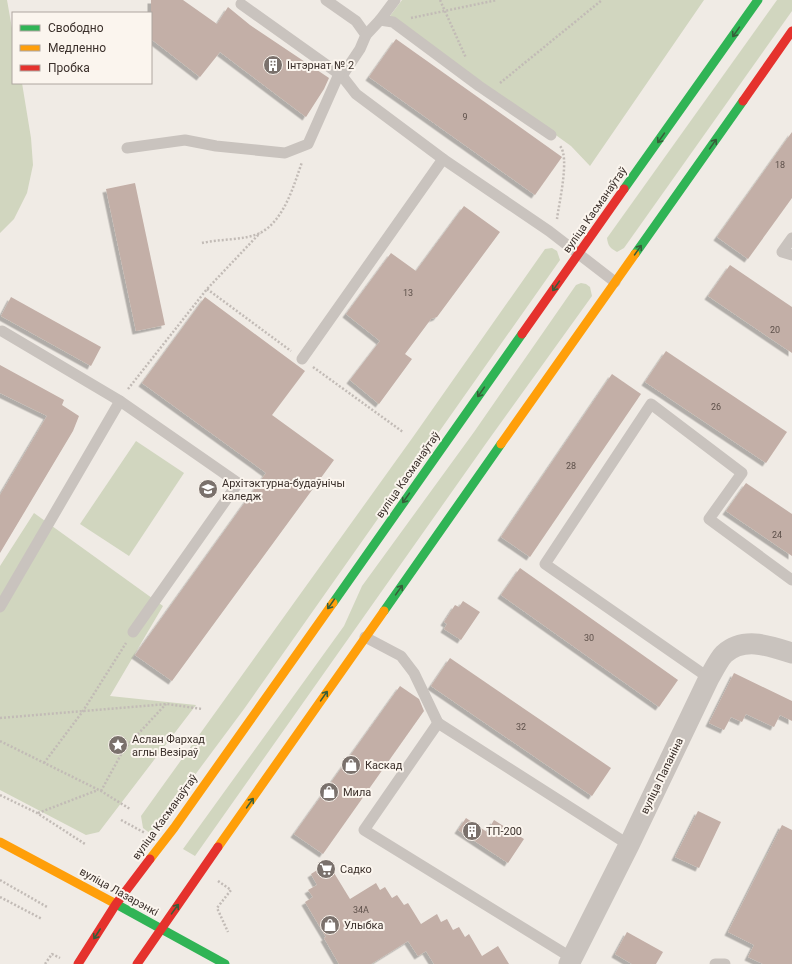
<svg xmlns="http://www.w3.org/2000/svg" width="792" height="964" viewBox="0 0 792 964" font-family="Roboto,sans-serif">
<defs>
<filter id="shadow"><feDropShadow dx="-3.5" dy="3.5" stdDeviation="0" flood-color="#0004"/></filter>
</defs>
<rect width="100%" height="100%" fill="#f0ebe5"/>
<g fill="#d1d6bf">
<path d="M0 0H7L13 34V83H22L31 138 33 165 27 193 14 219 0 233Z"/>
<path d="M402 0H704L590 166 571 146 390 16Z"/>
<path d="M777 0H792V11L624 248 617 252C610 248 608 246 607 238Z"/>
<path d="M552 248 557 251 560 260 244 709 151 834 143 828 141 816 413 437 545 249Z"/>
<path d="M581 283 586 284 590 287 592 296 487 442 195 856 183 849 344 626 362 586 474 432 576 285Z"/>
<path d="M136 441 184 473 129 556 80 524Z"/>
<path d="M34 513 163 606 110 696 196 705 99 832 86 835 0 790V566Z"/>
</g>
<g fill="#c3afa7" filter="url(#shadow)">
<path d="M151 0H183L217 24 228 7 250 25 329 78 324 89 306 117 220 52 200 77 151 39Z"/>
<path d="M396 39 562 157 535 195 369 77Z"/>
<path d="M792 132V198L748 259 717 237Z"/>
<path d="M135 183 165 325 136 331 106 189Z"/>
<path d="M464 206 500 232 437 317 431 319 405 354 412 359 379 404 350 380 380 341 346 314 391 253 416 271Z"/>
<path d="M730 265 792 307V353L708 296Z"/>
<path d="M11 297 101 347 91 366 1 316Z"/>
<path d="M205 297 305 371 272 415 334 460 172 681 135 655 266 473 142 383Z"/>
<path d="M666 351 787 432 766 463 645 382Z"/>
<path d="M0 365 64 400 62 405 79 416 73 431 0 553V495L47 416 0 393Z"/>
<path d="M612 374 641 394 530 557 501 537Z"/>
<path d="M746 483 792 514V556L726 511Z"/>
<path d="M520 568 678 680 659 707 501 595Z"/>
<path d="M463 601 480 612 461 640 444 629 447 624 444 622 455 605 459 607Z"/>
<path d="M450 658 611 768 592 796 431 686Z"/>
<path d="M734 673 792 701V721L780 715 774 727 746 714 742 722 731 717 724 730 709 723Z"/>
<path d="M400 686 419 699 424 711 323 854 294 834Z"/>
<path d="M698 811 721 822 699 868 675 857Z"/>
<path d="M466 818 487 832 494 820 524 839 508 863 458 830Z"/>
<path d="M782 825 792 830V964H763L748 957 754 945 728 932Z"/>
<path d="M328 863 350 899 376 883 380 890 385 887 392 898 397 895 404 905 408 903 421 924 437 914 441 922 447 919 453 930 459 927 465 937 469 934 482 956 498 946 509 964H434L426 951 418 956 408 941 371 964H339L324 938 326 937 305 902 313 897 308 890 317 885 311 874Z"/>
<path d="M627 932 663 952 656 964H632L615 954Z"/>
</g>
<g fill="none" stroke-linecap="round" stroke-linejoin="round">
<g stroke="#c2bbb6" stroke-width="2.5" stroke-dasharray="2 2" stroke-linecap="butt">
<path d="M440 0 466 58"/>
<path d="M411 18 497 0"/>
<path d="M500 83 602 0"/>
<path d="M557 219C559 203 570 157 560 146"/>
<path d="M202 243C219 239 246 240 260 233 284 221 294 185 302 162"/>
<path d="M207 289 291 351"/>
<path d="M313 367 403 432"/>
<path d="M128 389 207 289 260 233"/>
<path d="M0 718 167 704 202 709"/>
<path d="M0 741 101 791 130 809"/>
<path d="M44 763 83 711 126 643"/>
<path d="M101 791 124 749 166 704"/>
<path d="M0 795 37 813 85 844"/>
<path d="M38 813 98 790"/>
<path d="M121 820 145 833"/>
<path d="M0 880 47 907"/>
<path d="M218 881 231 890 217 908 228 932"/>
<path d="M0 897 42 919"/>
<path d="M45 964 52 954 60 958"/>
</g>
<g stroke="#c9c3be" stroke-width="11">
<path d="M326 0 356 21 366 35 360 49 342 76"/>
<path d="M241 4 342 76 356 94 443 159 549 231 615 282"/>
<path d="M380 20 393 22 479 86 551 135"/>
<path d="M366 35 380 20 395 0"/>
<path d="M127 148 185 140 216 146 285 153 308 144 339 74"/>
<path d="M792 238 782 252 792 255"/>
<path d="M2 331 120 401 238 483 133 632"/>
<path d="M302 359 443 159"/>
<path d="M0 607 120 401"/>
<path d="M365 637 401 656 414 673 438 723"/>
<path d="M709 678 545 564 651 404 742 473 709 519 792 580"/>
<path d="M572 958 364 830 438 723 629 845"/>
<path d="M715 964H725"/>
</g>
<path stroke="#c9c3be" stroke-width="21" d="M569 964 629 845 709 678C713 671 719 659 724 654 744 636 770 646 792 653"/>
<g stroke="#30b455" stroke-width="9">
<path d="M624 189 758 0"/>
<path d="M635 254 743 101"/>
<path d="M333 603 522 334"/>
<path d="M384 611 501 444"/>
<path d="M116 904 225 964"/>
</g>
<g stroke="#ff9f0a" stroke-width="9">
<path d="M501 444 635 254"/>
<path d="M0 842 116 904"/>
<path d="M218 847 384 611"/>
<path d="M150 859 174 828 333 603"/>
</g>
<g stroke="#e5322d" stroke-width="9">
<path d="M743 101 792 31"/>
<path d="M522 334 624 189"/>
<path d="M78 964 116 904 150 859"/>
<path d="M137 964 218 847"/>
</g>
</g>
<defs><path id="oneway-shaft" d="M-6 0H5M1.5-3L5.5 0L1.5 3" fill="none" stroke-width="1.6" stroke-linecap="round" stroke-linejoin="round"/></defs>
<g stroke="#375e3a">
<use href="#oneway-shaft" transform="translate(736 32) rotate(125)"/>
<use href="#oneway-shaft" transform="translate(661 138) rotate(125)"/>
<use href="#oneway-shaft" transform="translate(713 144) rotate(-55)"/>
<use href="#oneway-shaft" transform="translate(638 250) rotate(-55)"/>
<use href="#oneway-shaft" transform="translate(556 286) rotate(125)"/>
<use href="#oneway-shaft" transform="translate(481 392) rotate(125)"/>
<use href="#oneway-shaft" transform="translate(406 498) rotate(125)"/>
<use href="#oneway-shaft" transform="translate(399 590) rotate(-55)"/>
<use href="#oneway-shaft" transform="translate(331 604) rotate(125)"/>
<use href="#oneway-shaft" transform="translate(324 696) rotate(-55)"/>
<use href="#oneway-shaft" transform="translate(250 803) rotate(-55)"/>
<use href="#oneway-shaft" transform="translate(175 909) rotate(-54)"/>
<use href="#oneway-shaft" transform="translate(97 934) rotate(123)"/>
</g>
<defs>
<g id="building-disc" transform="scale(1)"><circle r="9.5" fill="#7a716c" stroke="#fbf5ee"/><path d="M-4-6H4V6H1V3H-1V6H-4ZM-2.5-4.3h1.7v1.8h-1.7ZM.8-4.3h1.7v1.8H.8ZM-2.5-1h1.7V.8h-1.7ZM.8-1h1.7V.8H.8Z" fill="#fff"/></g>
<g id="university-disc" transform="scale(1)"><circle r="9.5" fill="#7a716c" stroke="#fbf5ee"/><path d="M0-5L7-2L0 1L-7-2ZM-4 1L0 2.5L4 1V4Q0 6-4 4Z" fill="#fff"/></g>
<g id="sight-disc" transform="scale(1)"><circle r="9.5" fill="#7a716c" stroke="#fbf5ee"/><path d="M0-6L1.8-2.2L6-1.7L2.9 1.2L3.7 5.4L0 3.3L-3.7 5.4L-2.9 1.2L-6-1.7L-1.8-2.2Z" fill="#fff"/></g>
<g id="shop-disc" transform="scale(1)"><circle r="9.5" fill="#7a716c" stroke="#fbf5ee"/><path d="M-5-2.5h2.3a2.7 3.5 0 0 1 5.4 0H5L5.5 6h-11ZM-1.5-2.5h3a1.5 2.3 0 0 0-3 0Z" fill="#fff"/></g>
<g id="supermarket-disc" transform="scale(1)"><circle r="9.5" fill="#7a716c" stroke="#fbf5ee"/><path d="M-6-5.5h2.5l.6 2H6L4.5 2H-2.5L-4.4-4H-6ZM-1.5 3.2a1.3 1.3 0 1 0 .1 0ZM3 3.2a1.3 1.3 0 1 0 .1 0Z" fill="#fff"/></g>
</defs>
<g fill-rule="evenodd">
<use href="#building-disc" x="273" y="65"/>
<use href="#university-disc" x="208" y="489"/>
<use href="#sight-disc" x="118" y="745"/>
<use href="#shop-disc" x="351" y="765"/>
<use href="#shop-disc" x="329" y="792"/>
<use href="#building-disc" x="472" y="831"/>
<use href="#supermarket-disc" x="326" y="869"/>
<use href="#shop-disc" x="330" y="925"/>
</g>
<g text-anchor="middle" dominant-baseline="central" stroke-width="4" stroke-linejoin="round" paint-order="stroke">
<g font-size="9" fill="#5d504a">
<text x="465" y="117">9</text>
<text x="780" y="165">18</text>
<text x="408" y="293">13</text>
<text x="775" y="330">20</text>
<text x="716" y="407">26</text>
<text x="571" y="466">28</text>
<text x="777" y="535">24</text>
<text x="589" y="638">30</text>
<text x="521" y="727">32</text>
<text x="361" y="910">34А</text>
</g>
<g font-size="11" fill="#3b302b" stroke="#fbf5ee" text-anchor="start">
<text x="287" y="65">Інтэрнат № 2</text>
<text x="222" y="483">Архітэктурна-будаўнічы<tspan x="222" dy="13">каледж</tspan></text>
<text x="132" y="739">Аслан Фархад<tspan x="132" dy="13">аглы Везіраў</tspan></text>
<text x="365" y="765">Каскад</text>
<text x="343" y="792">Мила</text>
<text x="486" y="831">ТП-200</text>
<text x="340" y="869">Садко</text>
<text x="344" y="925">Улыбка</text>
</g>
<g font-size="11" fill="#3b302b" stroke="#fbf5ee">
<text transform="translate(595 210) rotate(-55)">вуліца Касманаўтаў</text>
<text transform="translate(408 475) rotate(-55)">вуліца Касманаўтаў</text>
<text transform="translate(662 776) rotate(-64)">вуліца Папаніна</text>
<text transform="translate(165 817) rotate(-54)">вуліца Касманаўтаў</text>
<text transform="translate(119 892) rotate(29)">вуліца Лазарэнкі</text>
</g>
</g>
<rect x="12" y="12" width="140" height="72" fill="#fbf5ee" stroke="#aea6a0"/>
<rect x="20" y="25" width="20" height="6" fill="#30b455" stroke="#aea6a0"/>
<text x="48" y="32" font-size="12" fill="#3b302b">Свободно</text>
<rect x="20" y="45" width="20" height="6" fill="#ff9f0a" stroke="#aea6a0"/>
<text x="48" y="52" font-size="12" fill="#3b302b">Медленно</text>
<rect x="20" y="65" width="20" height="6" fill="#e5322d" stroke="#aea6a0"/>
<text x="48" y="72" font-size="12" fill="#3b302b">Пробка</text>
</svg>
